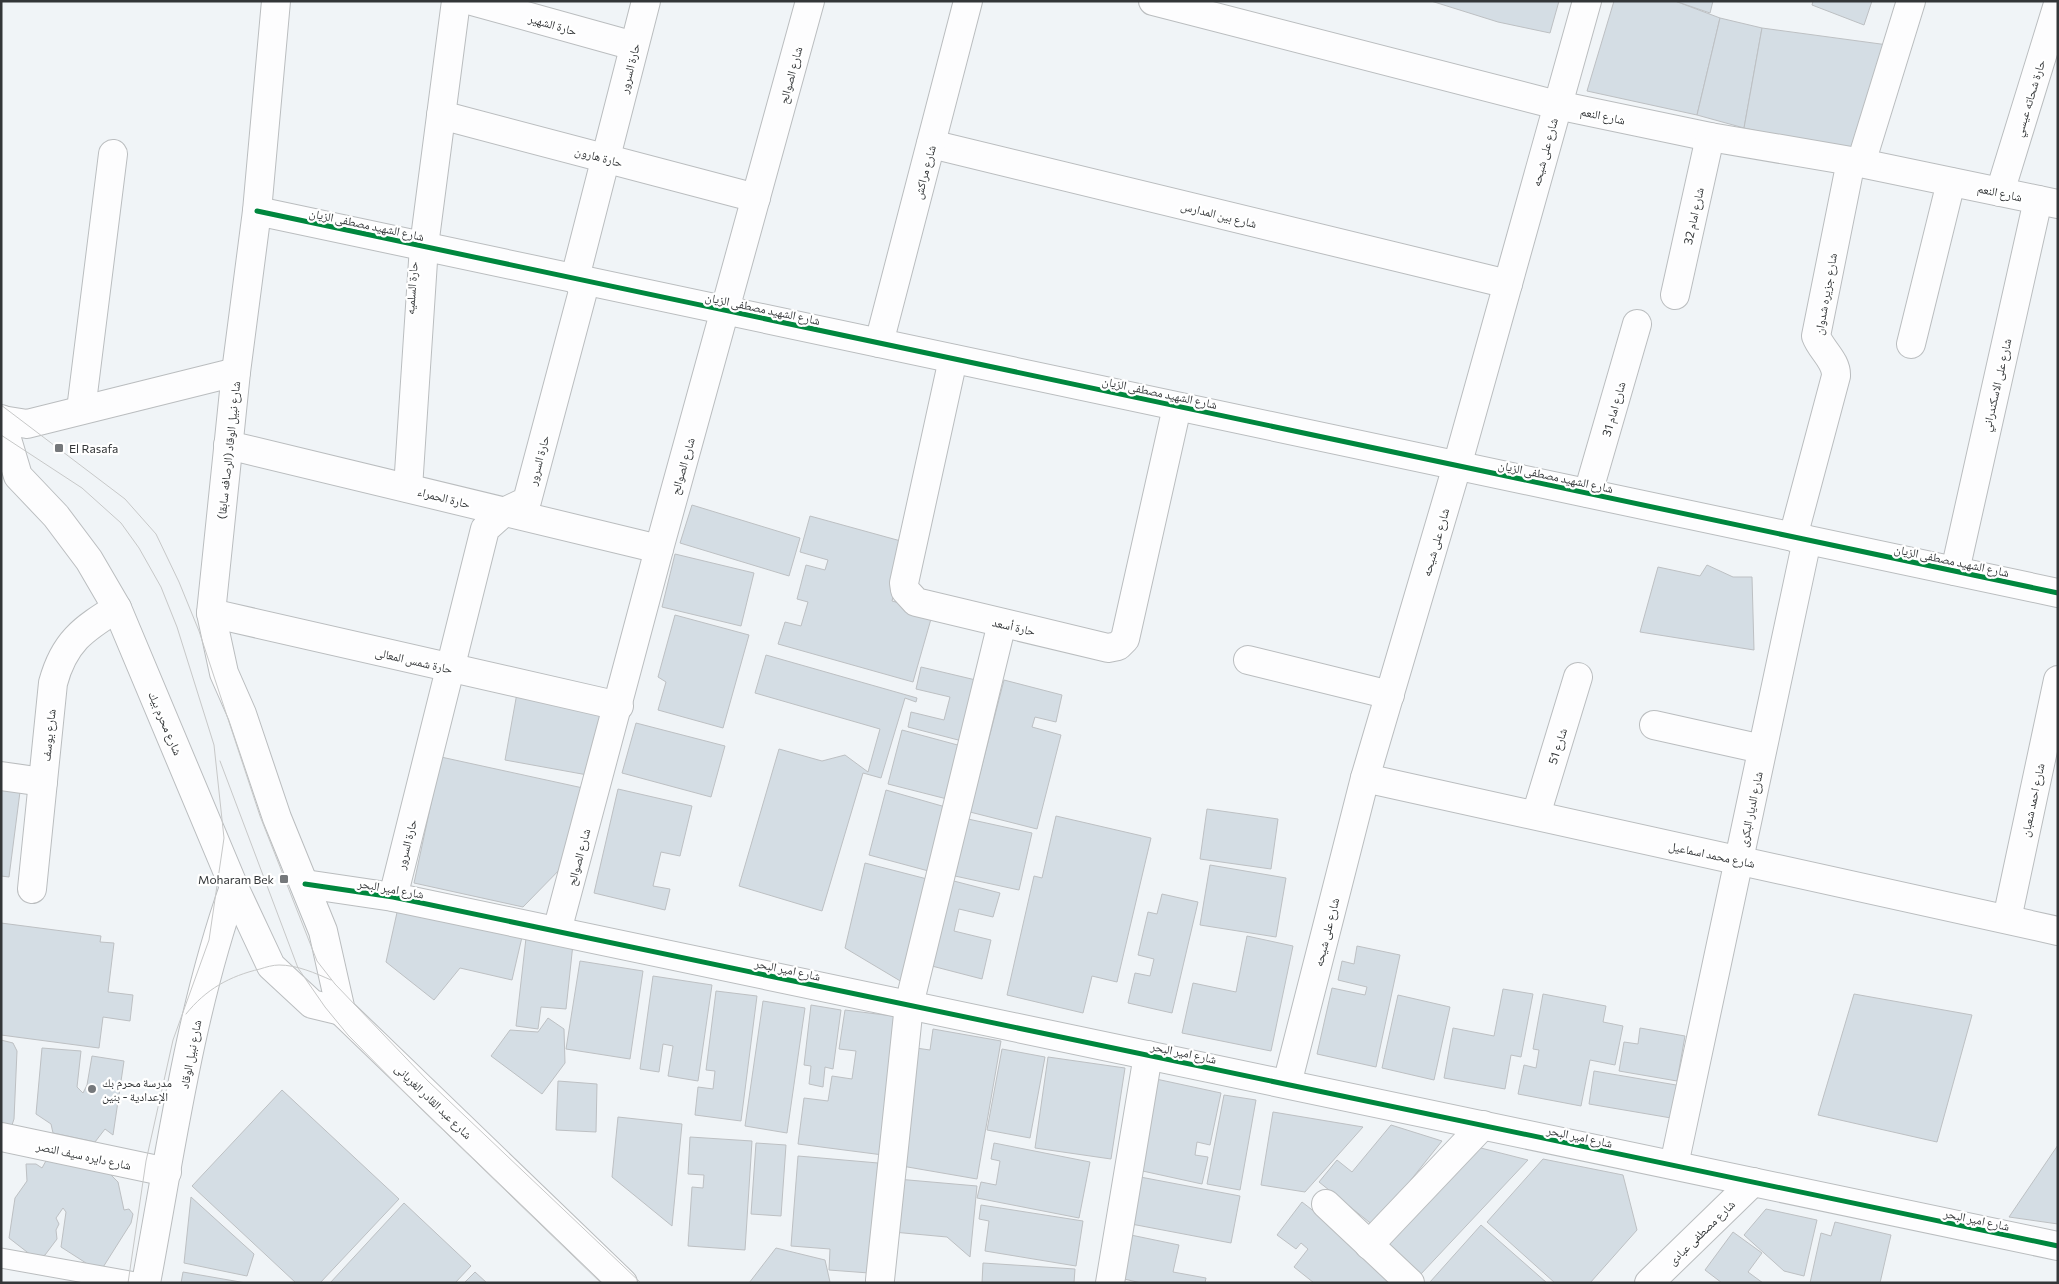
<svg xmlns="http://www.w3.org/2000/svg" width="2059" height="1284" viewBox="0 0 2059 1284" font-family="Commissioner,'Noto Naskh Arabic',sans-serif">
<rect width="100%" height="100%" fill="#f0f4f7"/>
<g fill="#d4dde4" stroke="#bdc0c3">
<path d="M1431 1H1559L1550 33 1498 22Z"/>
<path d="M1614 1H1675L1720 18 1697 115 1587 91Z"/>
<path d="M1675 1H1713L1710 13Z"/>
<path d="M1813 1H1872L1864 25 1812 5Z"/>
<path d="M1720 18 1762 28 1744 128 1697 115Z"/>
<path d="M1762 28 1888 45 1856 153 1744 128Z"/>
<path d="M692 505 800 538 789 576 680 543Z"/>
<path d="M810 516 908 543 892 601 933 612 913 682 778 644 785 622 801 626 808 602 797 599 806 565 825 570 828 560 800 552Z"/>
<path d="M675 554 754 573 741 626 662 607Z"/>
<path d="M1707 565 1733 577H1752L1754 650 1640 632 1658 567 1700 576Z"/>
<path d="M675 615 749 635 723 728 658 710 666 682 658 677Z"/>
<path d="M766 655 917 698 916 702 905 698 881 778 863 773 822 911 739 886 779 749 822 761 845 755 868 772 880 729 755 693Z"/>
<path d="M921 667 980 681 966 742 908 727 911 712 944 720 950 697 916 689Z"/>
<path d="M1004 680 1062 695 1056 722 1035 717 1032 727 1061 735 1037 829 970 812Z"/>
<path d="M517 693 606 709 593 776 505 760Z"/>
<path d="M636 723 725 746 711 797 622 773Z"/>
<path d="M902 730 965 747 951 800 888 784Z"/>
<path d="M441 757 583 788 567 862 523 907 414 883Z"/>
<path d="M1 781 21 784 9 877 1 876Z"/>
<path d="M618 789 692 806 680 856 661 852 653 886 670 889 665 910 594 893Z"/>
<path d="M886 790 949 808 936 873 869 855Z"/>
<path d="M1207 809 1278 819 1271 869 1200 859Z"/>
<path d="M1056 816 1151 838 1117 982 1092 976 1083 1013 1007 995 1034 876 1042 878Z"/>
<path d="M968 819 1032 833 1019 890 955 876Z"/>
<path d="M865 863 931 880 907 985 845 948Z"/>
<path d="M1210 865 1286 878 1276 937 1200 925Z"/>
<path d="M950 880 1000 893 993 917 959 909 954 931 991 940 982 979 928 965Z"/>
<path d="M1162 894 1198 902 1172 1013 1128 1003 1135 973 1150 976 1154 959 1138 955 1148 912 1157 914Z"/>
<path d="M398 908 522 937 512 980 460 968 434 1000 386 962Z"/>
<path d="M1 923 101 936 100 942 114 943 108 992 133 995 130 1021 103 1017 99 1048 1 1035Z"/>
<path d="M1247 936 1293 946 1271 1051 1182 1033 1193 983 1236 992Z"/>
<path d="M526 938 573 944 566 1009 541 1007 538 1029 516 1026Z"/>
<path d="M1357 946 1400 955 1376 1067 1317 1054 1332 988 1365 995 1367 987 1338 980 1342 961 1354 964Z"/>
<path d="M580 961 643 971 630 1059 566 1049Z"/>
<path d="M653 976 712 985 698 1081 668 1076 673 1046 663 1044 659 1072 640 1069Z"/>
<path d="M1503 989 1533 994 1521 1057 1511 1055 1505 1089 1444 1078 1453 1028 1494 1036Z"/>
<path d="M716 991 757 996 741 1121 695 1115 698 1087 713 1089 715 1071 706 1070Z"/>
<path d="M1543 994 1606 1006 1603 1022 1623 1026 1615 1065 1590 1060 1581 1106 1518 1094 1524 1065 1536 1068 1539 1050 1533 1049Z"/>
<path d="M1854 994 1972 1015 1937 1142 1818 1115Z"/>
<path d="M1398 995 1450 1007 1434 1080 1382 1068Z"/>
<path d="M763 1001 805 1008 787 1133 745 1126Z"/>
<path d="M811 1005 841 1010 833 1069 825 1067 823 1087 809 1084 811 1066 804 1065Z"/>
<path d="M845 1010 901 1017 883 1155 798 1144 804 1098 828 1101 832 1076 852 1079 856 1051 839 1049Z"/>
<path d="M548 1018 564 1029 565 1063 542 1094 491 1056 510 1030 538 1032Z"/>
<path d="M1640 1028 1685 1036 1677 1081 1619 1071 1624 1042 1638 1044Z"/>
<path d="M933 1029 1001 1041 977 1179 896 1165 916 1048 930 1050Z"/>
<path d="M1 1040 13 1043 17 1051 14 1119 9 1134 1 1132Z"/>
<path d="M42 1048 81 1051 77 1087 83 1093 87 1085 92 1056 124 1061 113 1135 105 1129 95 1142 53 1133 51 1124 36 1114Z"/>
<path d="M1002 1049 1045 1057 1030 1138 987 1130Z"/>
<path d="M1048 1057 1125 1068 1111 1159 1035 1148Z"/>
<path d="M1594 1071 1682 1086 1677 1119 1589 1104Z"/>
<path d="M1156 1079 1221 1093 1210 1145 1197 1142 1195 1155 1208 1157 1202 1184 1138 1170Z"/>
<path d="M558 1081 597 1084 596 1132 556 1130Z"/>
<path d="M282 1090 399 1199 320 1283H296L192 1186Z"/>
<path d="M1224 1095 1256 1100 1240 1190 1207 1184Z"/>
<path d="M1273 1112 1363 1127 1305 1192 1261 1185Z"/>
<path d="M618 1117 682 1124 672 1226 612 1177Z"/>
<path d="M1391 1125 1442 1141 1374 1226 1319 1182 1337 1160 1352 1172Z"/>
<path d="M690 1137 752 1141 745 1250 688 1246 692 1187 703 1188 704 1175 688 1174Z"/>
<path d="M756 1143 786 1145 781 1216 751 1214Z"/>
<path d="M994 1143 1090 1162 1079 1218 977 1198 981 1182 996 1185 1000 1161 991 1159Z"/>
<path d="M2058 1145V1224L2009 1217Z"/>
<path d="M1473 1146 1528 1160 1420 1275 1384 1242Z"/>
<path d="M798 1156 878 1163 869 1273 829 1270 830 1249 791 1246Z"/>
<path d="M47 1159 107 1171 118 1182 124 1210 129 1209 133 1214 131 1223 100 1272 61 1247 66 1212 63 1208 56 1218 59 1224 56 1230 57 1239 45 1255 36 1259 9 1238 15 1198 27 1181 26 1164H36L42 1168Z"/>
<path d="M1543 1159 1623 1175 1637 1230 1590 1283H1555L1487 1222Z"/>
<path d="M1135 1176 1240 1196 1231 1243 1126 1223Z"/>
<path d="M897 1179 977 1186 970 1257 947 1237 893 1232Z"/>
<path d="M191 1197 254 1254 247 1276 184 1263Z"/>
<path d="M1302 1202 1406 1283H1314L1294 1267 1308 1249 1301 1243 1296 1249 1277 1235Z"/>
<path d="M404 1203 471 1266 455 1283H330Z"/>
<path d="M981 1205 1083 1221 1076 1266 985 1251 989 1221 979 1219Z"/>
<path d="M1766 1209 1817 1220 1804 1276 1784 1271 1744 1235Z"/>
<path d="M1835 1222 1891 1235 1880 1283H1810L1821 1233 1831 1236Z"/>
<path d="M1481 1225 1547 1283 1430 1282Z"/>
<path d="M1733 1232 1762 1253 1748 1272 1763 1283H1722L1705 1270Z"/>
<path d="M1126 1234 1179 1245 1173 1272 1206 1278 1205 1283H1141L1116 1277Z"/>
<path d="M776 1248 825 1260 830 1282 749 1283Z"/>
<path d="M983 1263 1075 1269 1074 1283H982Z"/>
<path d="M183 1272 246 1283H181Z"/>
<path d="M475 1272 487 1283H464Z"/>
</g>
<g fill="none" stroke-linecap="round" stroke-linejoin="round">
<g stroke="#babdbf" stroke-width="21">
<path id="service" d="M1 1258 141 1283"/>
</g>
<g stroke="#babdbf" stroke-width="30">
<g id="minor">
<path d="M472 1 634 46"/>
<path d="M1153 1 1557 105 1710 137 1851 161 2058 204"/>
<path d="M441 115 756 198"/>
<path d="M931 144 1508 284"/>
<path d="M1861 163 1911 1"/>
<path d="M2000 192 2058 4"/>
<path d="M257 211 2058 593"/>
<path d="M1675 295 1710 137"/>
<path d="M879 343 968 1"/>
<path d="M1911 344 1951 182"/>
<path d="M953 359 904 583 905 590 916 602 1108 648 1118 646 1125 639 1177 407"/>
<path d="M81 410 113 154"/>
<path d="M228 445 659 549"/>
<path d="M408 488 424 246 456 1"/>
<path d="M1588 493 1637 324"/>
<path d="M1793 537 1836 376C1837 361 1821 350 1816 336L1851 161"/>
<path d="M1955 571 2038 200"/>
<path d="M211 613 619 706"/>
<path d="M1248 660 1390 695"/>
<path d="M1654 725 1762 749"/>
<path d="M1 776 43 782"/>
<path d="M1365 778 2058 931"/>
<path d="M1536 815 1578 677"/>
<path d="M305 884 393 897 2058 1246"/>
<path d="M32 889 53 683C64 642 83 629 117 608"/>
<path d="M393 897 485 529 504 512 527 501 583 291 577 278V270L646 1"/>
<path d="M2007 919 2058 680"/>
<path d="M557 931 659 549 810 1"/>
<path d="M1287 1084 1365 778 1457 466 1587 1"/>
<path d="M1 1137 167 1172"/>
<path d="M1674 1165 1807 540"/>
<path d="M1326 1204 1410 1283"/>
<path d="M1369 1245 1483 1125"/>
<path d="M880 1280 909 1005 1002 623"/>
<path d="M1110 1283 1148 1055"/>
<path d="M1649 1283 1753 1182"/>
</g>
</g>
<g stroke="#babdbf" stroke-width="30">
<path id="tertiary" d="M146 1283C171 1150 189 1014 234 887"/>
</g>
<g stroke="#babdbf" stroke-width="30">
<g id="secondary">
<path d="M276 1 257 211 236 372 211 613 224 673 242 714 277 818 323 931 341 1011 623 1283"/>
<path d="M1 419 18 476 56 516 89 560 117 608 234 887 271 966 312 1004 341 1011"/>
<path d="M2 420 27 424 236 372"/>
</g>
</g>
<use href="#service" stroke="#fdfdfe" stroke-width="19"/>
<use href="#minor" stroke="#fdfdfe" stroke-width="28"/>
<use href="#tertiary" stroke="#fdfdfe" stroke-width="28"/>
<use href="#secondary" stroke="#fdfdfe" stroke-width="28"/>
<g stroke="#c7c8c8" stroke-width="1">
<path d="M1 405 125 499 156 534 179 582 199 631 260 816 317 961 335 984 428 1081 641 1283"/>
<path d="M1 435 82 488 121 523 139 548 161 587 177 627 214 745 224 838 209 940 173 1040 146 1161 128 1283"/>
<path d="M220 761 298 968 325 1007 348 1035 412 1100 601 1283"/>
<path d="M186 1014C206 989 230 976 260 969 266 967 273 965 279 965 297 965 315 973 331 980"/>
</g>
<g stroke="#fff" stroke-width="8">
<g id="cycleway">
<path d="M257 211 2058 593"/>
<path d="M305 884 393 897 2058 1246"/>
</g>
</g>
<use href="#cycleway" stroke="#00873e" stroke-width="5"/>
</g>
<g fill="#75787b" stroke="#fff" stroke-width="2">
<rect x="54" y="443" width="10" height="10" rx="2.5"/>
<rect x="279" y="874" width="10" height="10" rx="2.5"/>
<circle cx="92" cy="1089" r="5"/>
</g>
<g text-anchor="middle" dominant-baseline="central" stroke-width="4.5" stroke-linejoin="round" paint-order="stroke">
<g font-size="12" fill="#333638" stroke="#fff">
<text transform="translate(553 24) rotate(16)">حارة الشهير</text>
<text transform="translate(629 68) rotate(-76)">حارة السرور</text>
<text transform="translate(790 75) rotate(-75)">شارع الصوالح</text>
<text transform="translate(2029 98) rotate(-73)">حارة شحاته عيسي</text>
<text transform="translate(1603 115) rotate(12)">شارع النعم</text>
<text transform="translate(1544 152) rotate(-75)">شارع على شيحه</text>
<text transform="translate(599 156) rotate(15)">حارة هارون</text>
<text transform="translate(924 172) rotate(-75)">شارع مراكش</text>
<text transform="translate(2000 192) rotate(12)">شارع النعم</text>
<text transform="translate(1219 214) rotate(14)">شارع بين المدارس</text>
<text transform="translate(1693 216) rotate(-78)">شارع امام 32</text>
<text transform="translate(367 224) rotate(12)">شارع الشهيد مصطفى الزيان</text>
<text transform="translate(411 288) rotate(-86)">حارة السلميه</text>
<text transform="translate(1825 294) rotate(-80)">شارع جزيره شدوان</text>
<text transform="translate(763 308) rotate(12)">شارع الشهيد مصطفى الزيان</text>
<text transform="translate(1996 385) rotate(-77)">شارع على الاسكندراني</text>
<text transform="translate(1160 392) rotate(12)">شارع الشهيد مصطفى الزيان</text>
<text transform="translate(1613 409) rotate(-74)">شارع امام 31</text>
<text transform="translate(228 450) rotate(-84)">شارع نبيل الوقاد (الرصافه سابقا)</text>
<text transform="translate(538 460) rotate(-75)">حارة السرور</text>
<text transform="translate(682 466) rotate(-74)">شارع الصوالح</text>
<text transform="translate(1556 476) rotate(12)">شارع الشهيد مصطفى الزيان</text>
<text transform="translate(444 497) rotate(14)">حارة الحمراء</text>
<text transform="translate(1435 542) rotate(-74)">شارع على شيحه</text>
<text transform="translate(1952 560) rotate(12)">شارع الشهيد مصطفى الزيان</text>
<text transform="translate(1014 626) rotate(13)">حارة أسعد</text>
<text transform="translate(414 660) rotate(13)">حارة شمس المعالى</text>
<text transform="translate(166 723) rotate(67)">شارع محرم بيك</text>
<text transform="translate(48 735) rotate(-84)">شارع يوسف</text>
<text transform="translate(1557 746) rotate(-73)">شارع 51</text>
<text transform="translate(2032 800) rotate(-78)">شارع احمد شعبان</text>
<text transform="translate(1750 809) rotate(-78)">شارع الديار البكرى</text>
<text transform="translate(406 844) rotate(-76)">حارة السرور</text>
<text transform="translate(1712 854) rotate(12)">شارع محمد اسماعيل</text>
<text transform="translate(578 857) rotate(-75)">شارع الصوالح</text>
<text transform="translate(391 888) rotate(10)">شارع امير البحر</text>
<text transform="translate(1326 932) rotate(-76)">شارع على شيحه</text>
<text transform="translate(788 969) rotate(12)">شارع امير البحر</text>
<text transform="translate(1184 1052) rotate(12)">شارع امير البحر</text>
<text transform="translate(190 1054) rotate(-79)">شارع نبيل الوقاد</text>
<text transform="translate(434 1101) rotate(44)">شارع عبد القادر الغريانى</text>
<text transform="translate(1580 1136) rotate(12)">شارع امير البحر</text>
<text transform="translate(84 1155) rotate(12)">شارع دايره سيف النصر</text>
<text transform="translate(1977 1219) rotate(12)">شارع امير البحر</text>
<text transform="translate(1701 1232) rotate(-44)">شارع مصطفى عبادى</text>
</g>
<g font-size="12" fill="#333638" stroke="#fff" text-anchor="start">
<text x="69" y="448">El Rasafa</text>
<text x="274" y="879" text-anchor="end">Moharam Bek</text>
<text x="102" y="1082">مدرسة محرم بك<tspan x="102" dy="14">الإعدادية - بنين</tspan></text>
</g>
</g>
<rect width="2059" height="1284" fill="none" stroke="#333638" stroke-width="5"/>
</svg>
